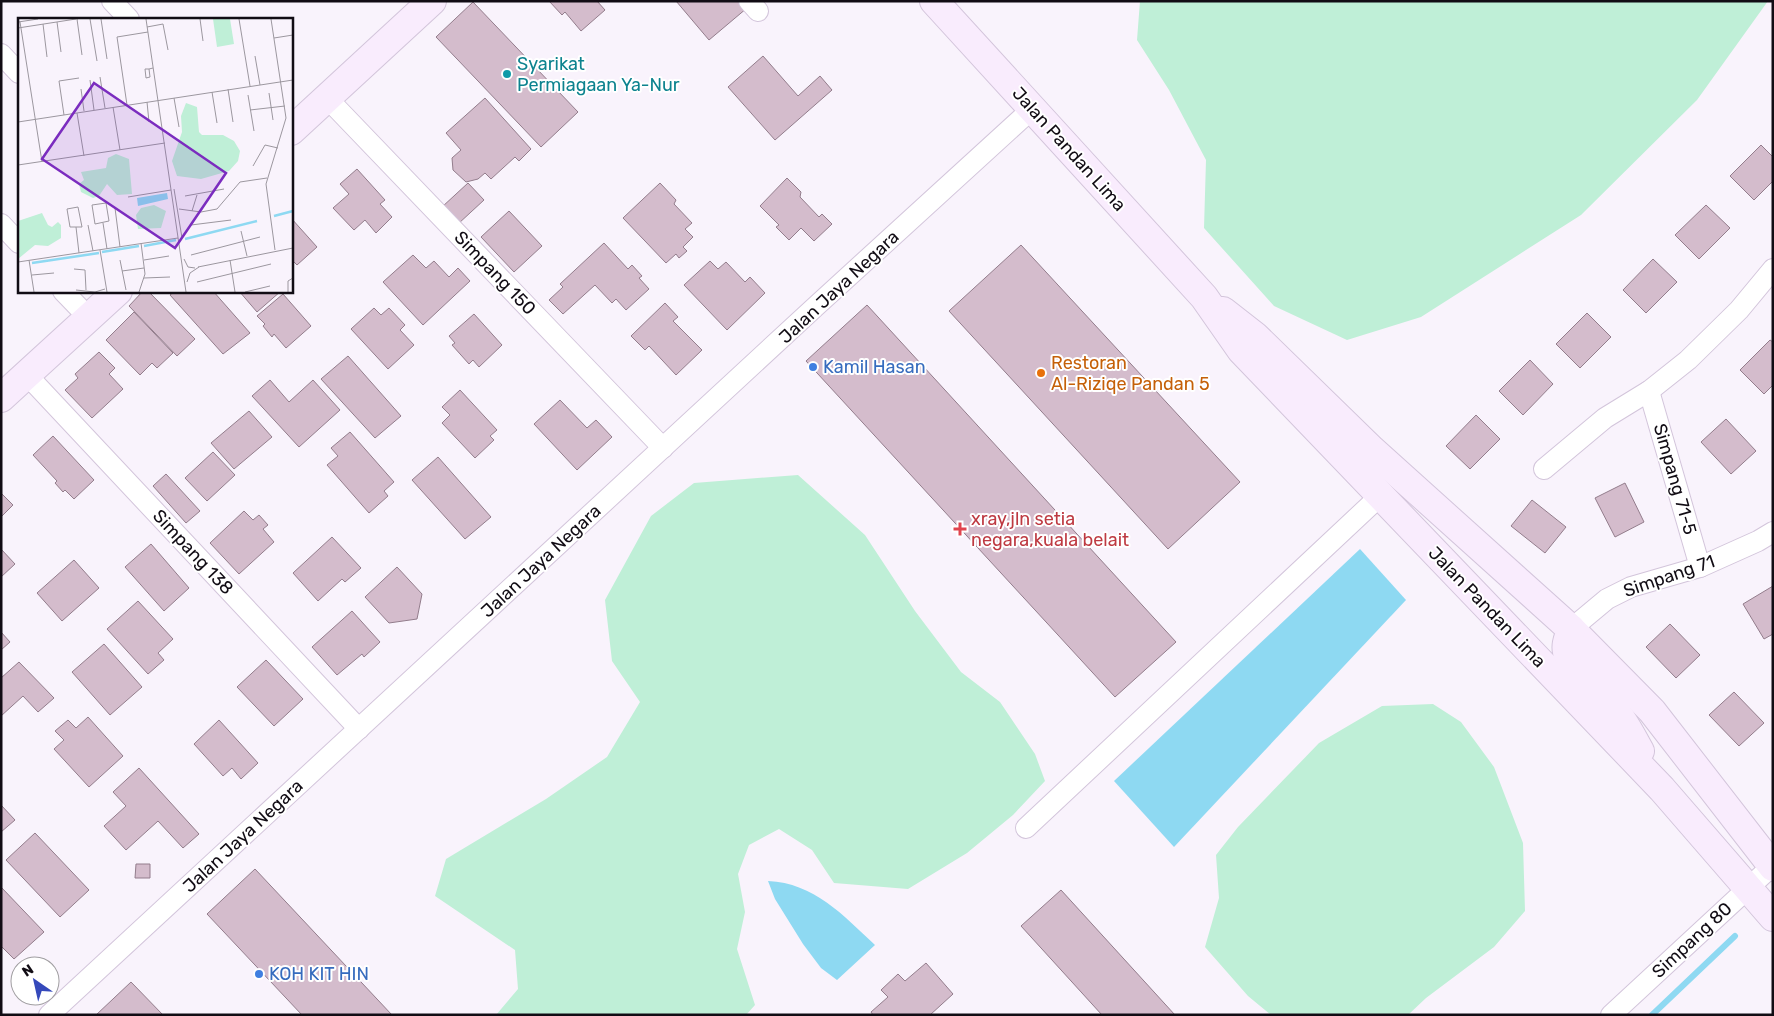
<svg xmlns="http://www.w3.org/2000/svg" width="1774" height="1016" viewBox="0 0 1774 1016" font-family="Rubik,sans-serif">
<rect width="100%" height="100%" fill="#f9f3fc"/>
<g fill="#bfefd7">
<path d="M1140 1H1768L1697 100 1581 215 1421 317 1347 340 1274 306 1204 228 1206 160 1169 90 1137 40Z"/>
<path d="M798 475 865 535 915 611 961 672 1000 702 1035 754 1045 781 1013 815 967 853 908 889 834 883 812 850 779 829 749 845 738 874 745 912 737 949 755 1005 746 1015H496L518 989 515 950 435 896 446 859 546 799 607 757 640 702 612 661 605 600 651 516 694 483Z"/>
<path d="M1433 704 1461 722 1494 767 1523 843 1525 911 1494 947 1426 998 1408 1015H1271L1248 996 1205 947 1219 898 1216 855 1238 827 1319 743 1382 706Z"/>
</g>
<g fill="#8ed9f2">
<path d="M1360 549 1406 600 1174 847 1114 781Z"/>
<path d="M768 881C814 883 843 915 875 945L837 980 821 968 803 944 775 899Z"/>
</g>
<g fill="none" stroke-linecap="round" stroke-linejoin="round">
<path stroke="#8ed9f2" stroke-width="6" d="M1652 1015 1735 936"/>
</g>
<g fill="#d4bccc" stroke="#937d8c">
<path d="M549 1H597L605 10 581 31 565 12 562 15Z"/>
<path d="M676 1H741L747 8 709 40Z"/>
<path d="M473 2 578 112 541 147 436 37Z"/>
<path d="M763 56 798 96 820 76 832 90 775 140 728 87Z"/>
<path d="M485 98 531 149 519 161 515 157 491 179 485 173 478 179 466 182 453 170 452 158 461 150 446 133Z"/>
<path d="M1761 145 1773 157V181L1754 200 1730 176Z"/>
<path d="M357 169 385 200 380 204 392 217 376 233 365 220 354 230 333 208 349 194 340 184Z"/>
<path d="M787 178 801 192 800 197 819 217 822 214 832 224 814 241 801 228 789 240 776 227 779 225 760 206Z"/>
<path d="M468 183 484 200 458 224 442 207Z"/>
<path d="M660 183 676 200 674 204 692 223 685 229 693 237 683 247 687 251 679 258 676 254 666 263 623 218Z"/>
<path d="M1706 205 1730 228 1699 259 1675 235Z"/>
<path d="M509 211 542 246 514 272 481 237Z"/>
<path d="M291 218 317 247 297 265 291 259Z"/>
<path d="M604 243 628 269 632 265 642 276 639 278 649 289 626 310 616 299 612 303 595 285 563 314 549 300 563 287 560 284Z"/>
<path d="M1021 245 1240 482 1168 549 949 311Z"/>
<path d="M413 255 426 268 434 261 449 277 458 268 470 281 423 325 383 282Z"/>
<path d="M1653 259 1677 282 1646 313 1623 290Z"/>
<path d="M710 261 718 269 726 262 745 282 750 277 765 293 727 330 684 285Z"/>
<path d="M143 291H148L195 339 177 356 129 306Z"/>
<path d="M175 291H213L250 333 223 354 170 295Z"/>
<path d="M239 291H281L257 312Z"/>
<path d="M283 294 311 326 286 348 274 334 272 337 263 326 265 324 257 316Z"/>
<path d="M665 303 678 317 673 321 702 350 676 375 649 346 645 350 631 336Z"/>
<path d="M867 305 1176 642 1115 697 806 361Z"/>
<path d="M374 308 381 315 389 308 405 325 400 330 414 345 388 369 351 329Z"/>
<path d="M134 312 173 353 157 368 152 363 140 375 106 340Z"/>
<path d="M1587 313 1611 337 1580 368 1556 344Z"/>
<path d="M474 314 502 345 479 367 473 360 469 364 452 345 455 343 449 336Z"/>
<path d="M1770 340 1773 342V385L1764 394 1740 370Z"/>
<path d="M99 352 115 368 109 374 123 389 92 418 65 390 78 378 75 374Z"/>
<path d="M348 356 401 416 375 438 321 379Z"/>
<path d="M1530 360 1553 384 1523 415 1499 391Z"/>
<path d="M270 380 289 402 313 380 340 410 299 447 252 396Z"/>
<path d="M460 390 497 430 490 436 494 440 475 458 442 423 450 415 442 407Z"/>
<path d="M560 400 587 428 596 420 612 437 577 470 534 424Z"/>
<path d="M249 411 272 437 234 469 211 443Z"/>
<path d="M1476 415 1500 439 1470 469 1446 446Z"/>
<path d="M1726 419 1756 451 1731 474 1701 442Z"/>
<path d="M350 432 394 482 384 491 388 496 369 513 327 465 338 456 331 448Z"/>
<path d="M53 436 94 480 74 499 65 490 63 492 55 483 57 481 33 455Z"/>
<path d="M213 452 235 475 207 501 185 478Z"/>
<path d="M438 457 491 517 465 539 412 480Z"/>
<path d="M166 474 200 511 186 523 153 486Z"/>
<path d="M1625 483 1644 522 1615 537 1595 498Z"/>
<path d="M1 493 13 505 1 517Z"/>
<path d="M1532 500 1566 527 1545 553 1511 526Z"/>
<path d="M244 511 253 520 259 515 268 525 263 529 274 542 239 574 210 543Z"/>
<path d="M332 537 361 568 345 582 342 579 318 601 293 573Z"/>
<path d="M151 544 189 588 164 611 125 567Z"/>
<path d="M1 549 15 564 1 577Z"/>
<path d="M74 560 99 588 62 621 37 593Z"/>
<path d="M397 567 422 594 417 619 389 623 365 597Z"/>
<path d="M1773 586V634L1764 639 1743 604Z"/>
<path d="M138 601 173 639 158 653 164 660 148 674 107 629Z"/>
<path d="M352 611 380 642 364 657 362 654 337 675 312 647Z"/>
<path d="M1670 624 1700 655 1676 678 1646 647Z"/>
<path d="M1 632 10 642 1 650Z"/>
<path d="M104 644 142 687 110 715 72 672Z"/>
<path d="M266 660 303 699 274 726 237 687Z"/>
<path d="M19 662 54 698 38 712 23 696 1 716V678Z"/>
<path d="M1734 692 1764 723 1739 746 1709 715Z"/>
<path d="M88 717 123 756 89 787 54 749 64 740 55 731 68 720 76 728Z"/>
<path d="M219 720 258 763 241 779 232 768 223 776 194 744Z"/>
<path d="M139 768 199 834 183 848 158 821 126 850 104 826 126 806 113 792Z"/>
<path d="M1 805 15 820 1 832Z"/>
<path d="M35 833 89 890 60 917 6 860Z"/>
<path d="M136 864H150V878H135Z"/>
<path d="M255 869 392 1015H302L207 914Z"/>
<path d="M1 887 44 932 14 959 1 946Z"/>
<path d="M1061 890 1175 1015H1102L1021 926Z"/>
<path d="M926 963 953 994 930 1015H873L871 1012 888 997 881 990 898 974 905 981Z"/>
<path d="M131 982 163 1015H96Z"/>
</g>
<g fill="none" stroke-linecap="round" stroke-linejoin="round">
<g stroke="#d3c5db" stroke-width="22">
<g id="street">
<path d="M112 1 129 19"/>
<path d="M749 1 758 11"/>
<path d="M1 54 19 73"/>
<path d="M327 98 663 448"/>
<path d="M1 224 19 243"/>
<path d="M63 291 89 318"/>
<path d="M27 375 359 729"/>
<path d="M1649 391 1700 567"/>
<path d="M1544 469 1605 418 1649 391 1688 360 1739 310 1773 269"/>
<path d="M1571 629 1607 599 1631 587 1700 567 1758 541 1773 532"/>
<path d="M1026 828 1380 496"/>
<path d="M49 1015 815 307 1033 108"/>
<path d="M1611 1015 1772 866"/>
</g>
</g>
<g stroke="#d3c5db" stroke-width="30">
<g id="secondary">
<path d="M934 1 1204 297 1241 350 1662 789 1773 917"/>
<path d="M291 131 432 1"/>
<path d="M1223 311 1255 336 1372 450 1571 629 1652 711 1773 867"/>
<path d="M1 398 118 291"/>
<path d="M1571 629C1569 637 1565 644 1567 652 1575 673 1597 688 1611 705 1623 719 1631 735 1640 751"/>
</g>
</g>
<use href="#street" stroke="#fff" stroke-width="20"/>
<use href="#secondary" stroke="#f9ecfd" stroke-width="28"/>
</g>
<circle fill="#0f9aa8" stroke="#fff" stroke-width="2" cx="507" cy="74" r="5"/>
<g fill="#3f7fe0" stroke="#fff" stroke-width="2">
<circle cx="813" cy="367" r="5"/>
<circle cx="259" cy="974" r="5"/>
</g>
<circle fill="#e8710a" stroke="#fff" stroke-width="2" cx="1041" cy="373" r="5"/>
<path fill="#e0444e" stroke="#fff" stroke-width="2" d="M957.5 521.5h5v5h5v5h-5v5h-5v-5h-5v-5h5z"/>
<g text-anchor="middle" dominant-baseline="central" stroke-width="4" stroke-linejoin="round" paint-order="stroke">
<g font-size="18" fill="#0d838f" stroke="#fff" text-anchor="start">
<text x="517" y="64">Syarikat<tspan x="517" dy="21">Permiagaan Ya-Nur</tspan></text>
</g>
<g font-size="18" fill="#110c14" stroke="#fff">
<text transform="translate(1069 149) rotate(48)">Jalan Pandan Lima</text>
<text transform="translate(495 273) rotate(46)">Simpang 150</text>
<text transform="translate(839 287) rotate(-43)">Jalan Jaya Negara</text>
<text transform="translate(1675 479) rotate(74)">Simpang 71-5</text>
<text transform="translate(193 552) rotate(47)">Simpang 138</text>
<text transform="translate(541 561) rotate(-43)">Jalan Jaya Negara</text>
<text transform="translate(1669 576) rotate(-19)">Simpang 71</text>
<text transform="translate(1487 607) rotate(46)">Jalan Pandan Lima</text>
<text transform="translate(243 836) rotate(-43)">Jalan Jaya Negara</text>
<text transform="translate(1692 940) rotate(-43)">Simpang 80</text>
</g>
<g font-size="18" fill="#c56008" stroke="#fff" text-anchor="start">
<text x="1051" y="363">Restoran<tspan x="1051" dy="21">Al-Riziqe Pandan 5</tspan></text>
</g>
<g font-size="18" fill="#366cbe" stroke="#fff" text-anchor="start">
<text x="823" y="367">Kamil Hasan</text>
<text x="269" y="974">KOH KIT HIN</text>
</g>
<g font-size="18" fill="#be3a42" stroke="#fff" text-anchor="start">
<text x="971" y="519">xray,jln setia<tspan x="971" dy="21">negara,kuala belait</tspan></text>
</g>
</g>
<g transform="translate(18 18)">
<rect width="275" height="275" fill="#f9f3fc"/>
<path d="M195 1H212L216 26 199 29ZM168 85 179 89 181 114 184 117H205L216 123 222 133 220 143 211 153 183 161 159 158 154 143 164 114 163 98ZM98 136 111 141 114 176 99 177 89 166 81 178 75 180 63 174 61 166 66 162 63 154 88 150 90 140ZM136 187 148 193 143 210 120 211 118 197 123 190ZM24 195 30 207 34 209 40 204 43 207V220L30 228 17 227 0 241V203Z" fill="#bfefd7"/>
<path d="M149 175 150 181 120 188 119 180Z" fill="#8ed9f2"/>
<path fill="none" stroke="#8ed9f2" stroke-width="2.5" d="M256 198 275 193M167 221 239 203M126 228 158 222M84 234 121 228M14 245 81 235"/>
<path fill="none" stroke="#9c979f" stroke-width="1" d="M59 1 64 37M72 1 79 43M83 1 89 41M128 1 168 274M182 1 185 23M221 1 232 68M253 1 268 100 248 166 257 232M0 4 20 1M2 4 24 144M39 4 43 34M25 6 29 39M129 9 145 6 150 32M0 10 58 1M256 20 275 17M237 38 242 67M131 51 132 59 128 60 127 51H131L135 50M82 59 87 90M72 62 76 92M63 71 66 93M210 71 215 104M194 74 199 105M251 75 255 102M230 77 236 113M156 80 161 109M129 84 131 104M109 87 99 19 130 14M95 89 102 132M232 92 267 88M59 95 66 138M46 97 41 63 61 60M0 104 275 62M0 147 147 125M235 148 247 127 260 130M156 171 164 220M167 178 206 171M110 179 153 172M88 185 91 203 77 206 74 187ZM60 189 64 209H52L49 191ZM97 190 102 229M161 191 183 194 199 191 222 164 249 160M174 193 179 177M85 205 89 231M70 207 75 233M173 207 213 202M58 209 61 235M223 213 229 238M82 232 89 274M173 237 242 219M166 241 170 249 177 250M11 242 16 274M102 242 108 272M126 242 151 238M212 242 217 274M0 244 160 220M180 249 275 230M56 251 67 252 68 272M104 253 126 250M14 257 36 255M126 260 152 259M169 264 172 255 181 249M179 264 253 246M58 272 77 274 87 271M121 274 127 256 123 225M227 274 252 268M270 274V263L275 260"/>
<path fill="#7b2cbf" fill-opacity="0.15" stroke="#7b2cbf" stroke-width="2.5" d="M76 65 208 155 157 230 24 141Z"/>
<rect width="275" height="275" fill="none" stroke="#110c14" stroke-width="2.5"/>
</g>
<rect width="1774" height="1016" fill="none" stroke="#110c14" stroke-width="5"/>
<g transform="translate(35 981) rotate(326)"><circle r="24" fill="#ffffff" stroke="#a09ea1"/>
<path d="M0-4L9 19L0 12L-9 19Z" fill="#3549bb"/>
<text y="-8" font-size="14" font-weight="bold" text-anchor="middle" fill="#110c14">N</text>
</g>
</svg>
